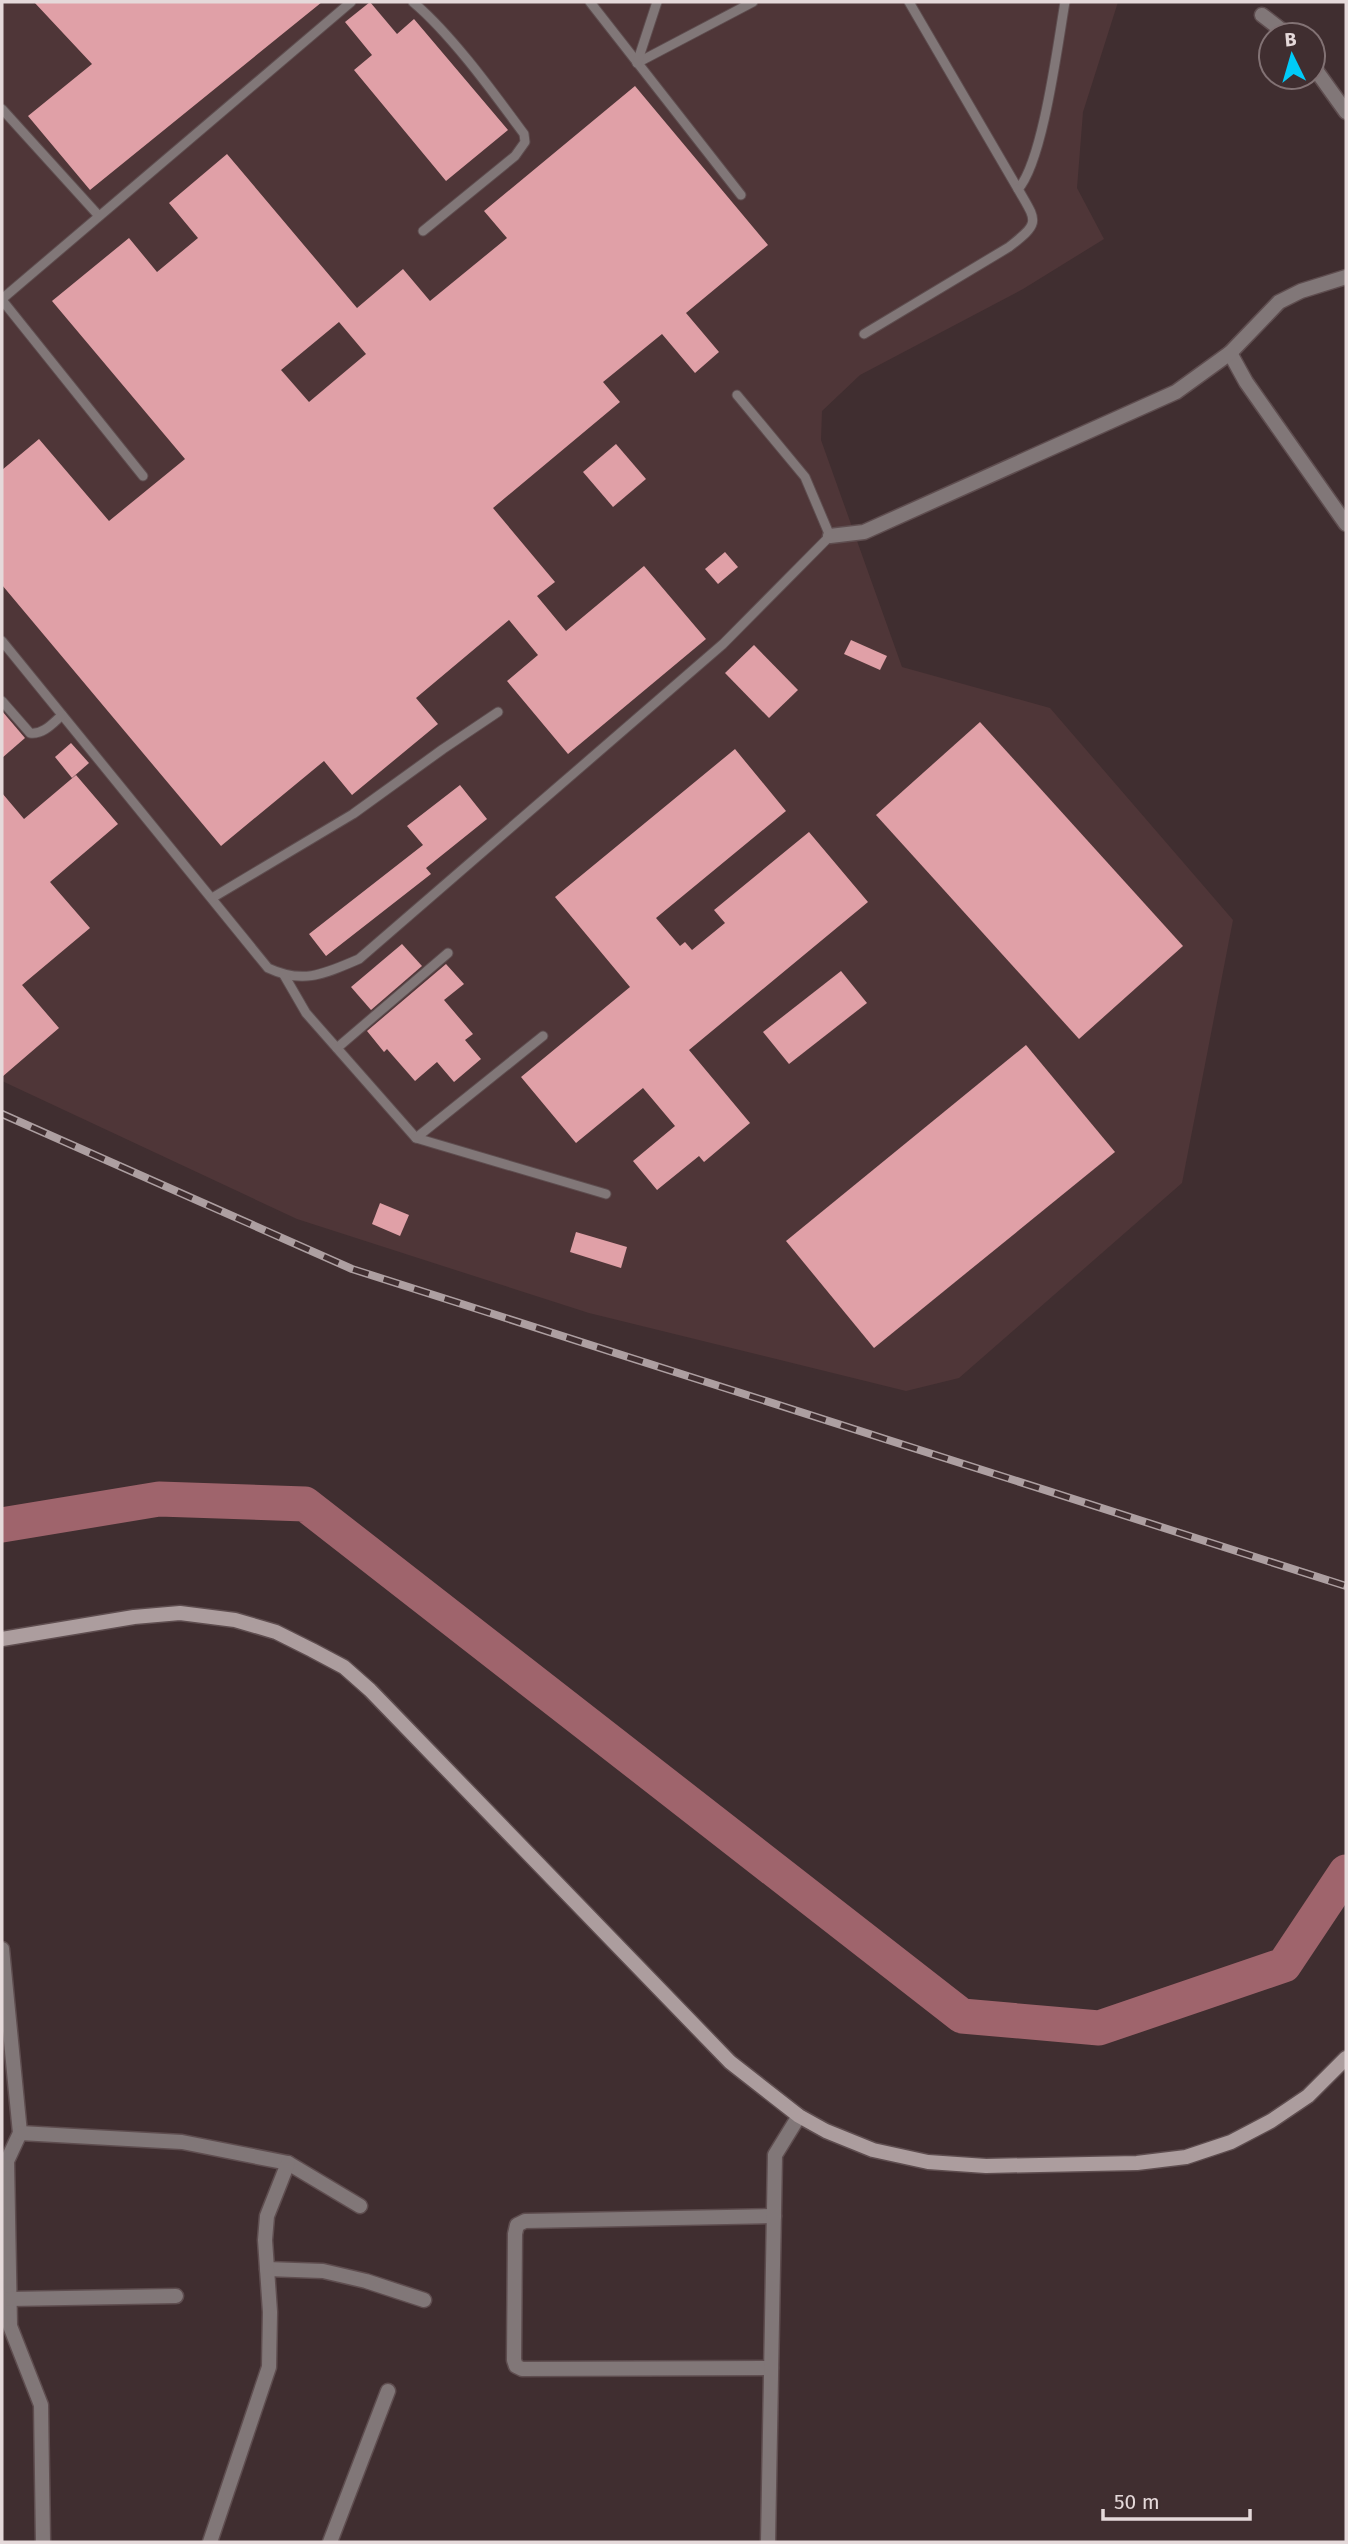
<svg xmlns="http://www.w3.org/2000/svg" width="1348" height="2544" viewBox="0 0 1348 2544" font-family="'Fira Sans',sans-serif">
<rect width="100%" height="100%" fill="#402e30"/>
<path fill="#4f3638" d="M2 2H1118L1083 112 1077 188 1104 239 1023 289 860 375 822 411 821 440 902 667 1050 708 1233 920 1182 1183 959 1378 906 1391 589 1313 297 1219 2 1081Z"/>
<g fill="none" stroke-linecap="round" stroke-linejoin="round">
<path stroke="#9f646c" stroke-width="35" d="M2 1525 159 1499 305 1504 962 2016 1099 2028 1284 1965 1346 1872"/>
</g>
<g fill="#e0a0a7" fill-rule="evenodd">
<path d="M34 2H322L90 190 28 116 92 64Z"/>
<path d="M370 2 397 34 414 19 508 130 446 181 354 70 372 55 345 22Z"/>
<path d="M635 86 768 245 686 313 719 352 695 373 662 334 603 382 620 402 493 508 555 582 537 596 566 631 644 566 706 639 568 754 507 681 538 655 509 620 416 698 438 724 352 795 324 761 221 846 2 585V470L39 439 109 521 185 459 52 301 129 238 157 272 198 238 169 203 227 154 357 308 403 269 430 301 507 238 484 211ZM339 322 366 354 309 402 281 370Z"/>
<path d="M616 444 646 479 613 507 583 472Z"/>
<path d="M725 552 738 567 718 584 705 569Z"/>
<path d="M851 640 887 656 880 670 844 654Z"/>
<path d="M754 645 798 690 769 718 725 673Z"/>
<path d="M2 711 25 738 2 758Z"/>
<path d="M980 722 1183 946 1079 1039 876 815Z"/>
<path d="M71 743 89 763 72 778 55 757Z"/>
<path d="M735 749 786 811 656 918 680 946 685 942 692 950 725 923 714 910 809 832 868 902 689 1050 750 1123 704 1162 699 1156 657 1190 633 1161 675 1126 643 1088 576 1143 521 1077 630 987 555 897Z"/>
<path d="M76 775 118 824 50 882 90 928 22 985 59 1028 2 1077V793L24 819Z"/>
<path d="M460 785 487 819 426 868 431 874 326 956 309 934 423 845 407 826Z"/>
<path d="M402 944 422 966 371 1010 351 987Z"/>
<path d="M446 964 464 984 444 1000 473 1034 465 1040 481 1059 454 1082 437 1062 415 1081 387 1049 384 1052 367 1031Z"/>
<path d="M841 971 867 1003 789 1064 763 1032Z"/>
<path d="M1026 1045 1115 1152 874 1348 786 1241Z"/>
<path d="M380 1203 409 1215 400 1236 372 1224Z"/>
<path d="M576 1232 627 1247 621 1268 570 1252Z"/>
</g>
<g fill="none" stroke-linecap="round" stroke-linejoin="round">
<g stroke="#5e4d4f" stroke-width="11">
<g id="lane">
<path d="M413 2C452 35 493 92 524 134L525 142 515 156 423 231"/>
<path d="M590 2 741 195"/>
<path d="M909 2 1018 189C1043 162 1058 42 1065 2"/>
<path d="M637 63 753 2"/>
<path d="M637 63 657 2"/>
<path d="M2 109 99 216"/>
<path d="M2 299 351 2"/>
<path d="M2 300 143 476"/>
<path d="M864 334 1009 247C1041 222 1037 222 1018 189"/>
<path d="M2 641 268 968C304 985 326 973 359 959L723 644 830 536 805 477 737 395"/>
<path d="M2 701 30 733C43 735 53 723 62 715"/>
<path d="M212 898 353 814 443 749 498 712"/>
<path d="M284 975 306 1013 416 1138 606 1194"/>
<path d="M337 1048 448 953"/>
<path d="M416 1138 543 1036"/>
</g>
</g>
<g stroke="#5e4d4f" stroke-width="17">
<g id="street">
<path d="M1262 15 1288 35"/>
<path d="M1313 66 1346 112"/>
<path d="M1230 353 1246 382 1346 524"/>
<path d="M830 536 864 532 1176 392 1230 353 1279 302 1301 291 1346 277"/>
<path d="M2 1949 20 2133 7 2161 10 2326 41 2405 43 2542"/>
<path d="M20 2133 182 2142 288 2163 360 2206"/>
<path d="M267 2269 323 2271 366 2281 424 2300"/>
<path d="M10 2299 176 2296"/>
<path d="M771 2368 522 2369 516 2366 514 2360 515 2234 517 2225 525 2221 774 2216"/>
<path d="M210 2542 269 2367 270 2312 265 2240 267 2216 288 2163"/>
<path d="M330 2542 388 2391"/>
<path d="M768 2542 775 2155 799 2116"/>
</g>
</g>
<g stroke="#5e4d4f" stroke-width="17">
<path id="secondary" d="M2 1639 134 1617 180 1613 235 1620 276 1632 312 1650 344 1667 370 1690 730 2062 799 2116 826 2131 873 2150 928 2162 986 2166 1137 2163 1186 2157 1231 2142 1271 2121 1308 2096 1346 2058"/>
</g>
<use href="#lane" stroke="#817778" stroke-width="9"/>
<use href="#street" stroke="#817778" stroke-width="14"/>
<use href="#secondary" stroke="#ac9d9e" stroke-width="14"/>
<g stroke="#ad9fa1" stroke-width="8">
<path id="rail" d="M2 1114 352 1269 1346 1586"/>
</g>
<use href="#rail" stroke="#402e30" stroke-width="5" stroke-dasharray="16" stroke-linecap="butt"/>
</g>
<rect width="1348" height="2544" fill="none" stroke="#e5d9da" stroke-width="7"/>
<g transform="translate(1292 56) rotate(355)"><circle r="33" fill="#402e30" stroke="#827274" stroke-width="2"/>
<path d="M0-5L12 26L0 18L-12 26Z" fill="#00cbf8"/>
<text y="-10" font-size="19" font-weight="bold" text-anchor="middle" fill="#e5d9da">B</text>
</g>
<path d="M1103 2509v10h147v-10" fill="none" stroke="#e5d9da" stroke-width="3.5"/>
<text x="1114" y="2509" font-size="21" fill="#e5d9da" stroke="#402e30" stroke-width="5" paint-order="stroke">50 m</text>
</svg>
